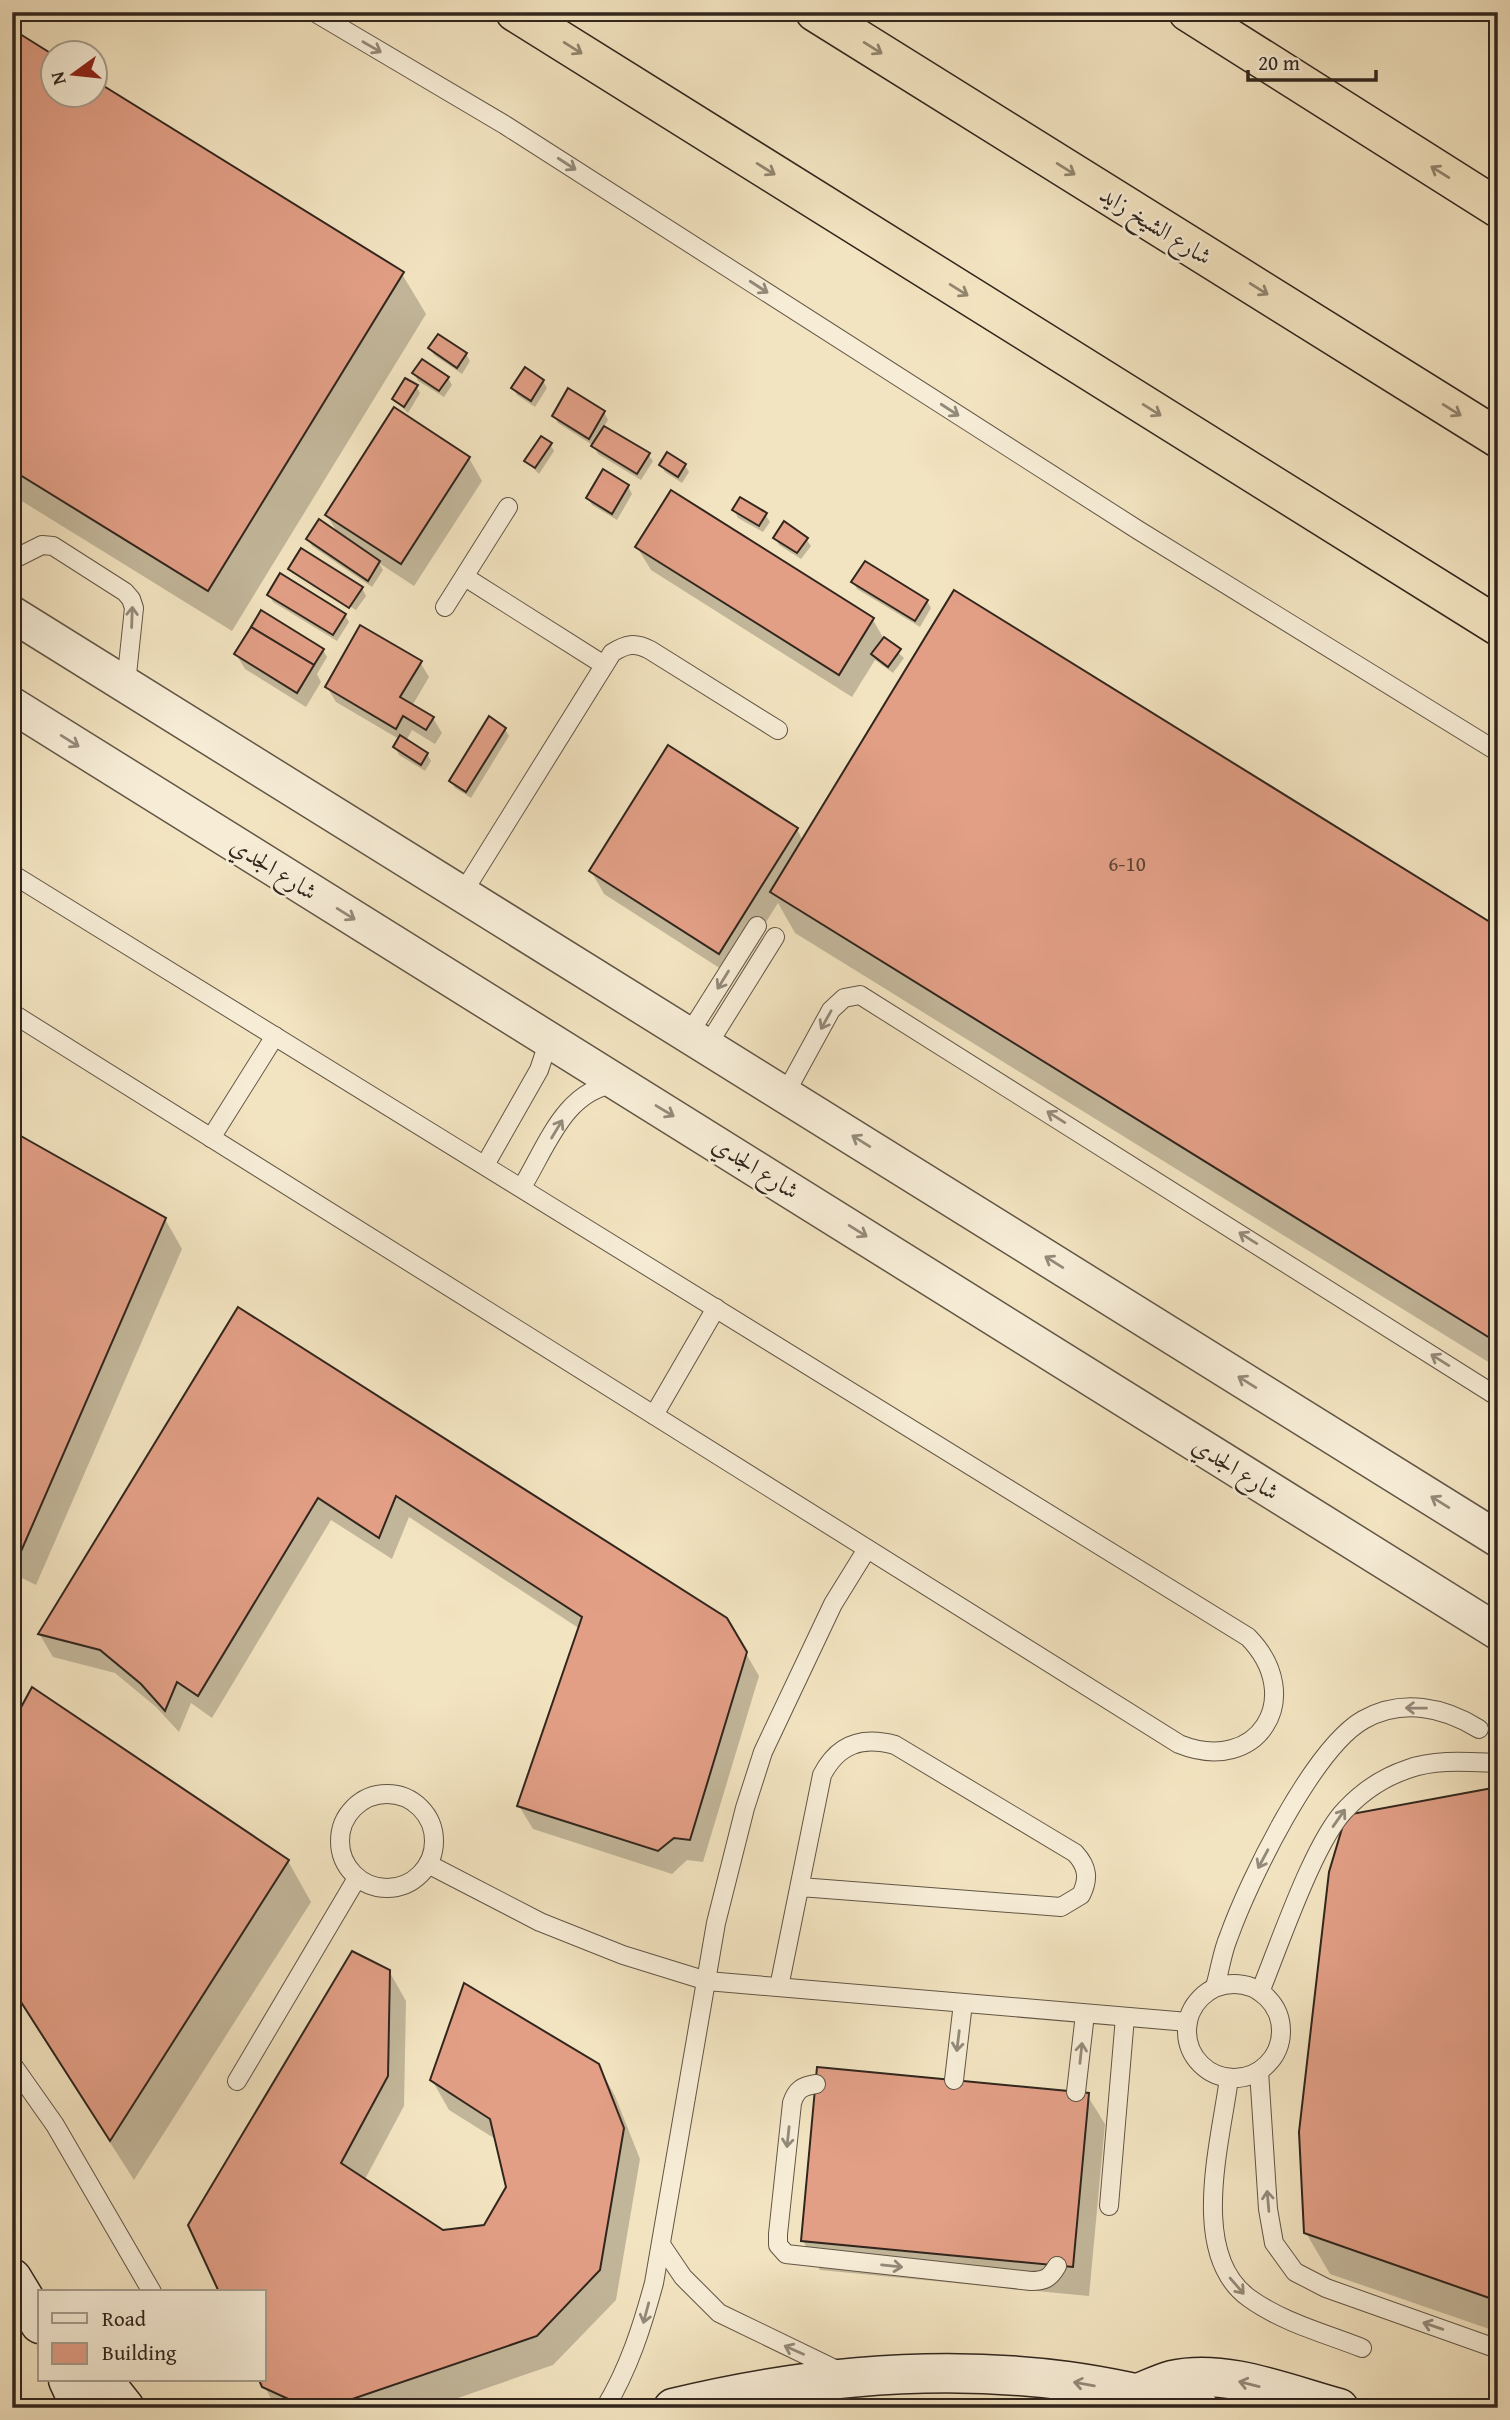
<svg xmlns="http://www.w3.org/2000/svg" width="1510" height="2420" viewBox="0 0 1510 2420" font-family="'Gentium Book Plus',Amiri,serif">
<rect width="100%" height="100%" fill="#f3e4c1"/>
<filter id="stains"><feTurbulence type="fractalNoise" baseFrequency=".00286" numOctaves="4"/><feColorMatrix values="0 0 0 0 .2 0 0 0 0 .09 0 0 0 0 .02 0 0 0 .5 -.17"/></filter>
<radialGradient id="worn" r=".72"><stop offset=".6" stop-color="#630" stop-opacity="0"/><stop offset="1" stop-color="#630" stop-opacity=".3"/></radialGradient>
<g fill="#0003">
<path d="M12 31 52 56V94L402 274 426 314 232 631 12 495Z"/>
<path d="M430 348 466 354 470 361 462 374 434 355Z"/>
<path d="M414 373 448 378 452 385 444 397 418 381Z"/>
<path d="M543 381 547 388 535 407 517 395 513 388Z"/>
<path d="M416 386 420 393 408 413 394 399Z"/>
<path d="M604 412 608 420 604 427 648 454 653 461 641 480 598 454 594 446 558 423 554 416Z"/>
<path d="M550 444 554 451 539 474 526 461Z"/>
<path d="M469 458 482 481 414 586 379 563 383 570 372 587 312 546 308 539 339 535 327 515Z"/>
<path d="M661 465H685L689 472 682 483 665 472Z"/>
<path d="M628 486 632 494 617 520 592 505 588 498Z"/>
<path d="M734 510 765 514 770 522 763 532 738 518Z"/>
<path d="M775 538 806 539 811 546 801 559 779 545Z"/>
<path d="M637 547 873 620 884 639 904 658 893 673 875 660 852 697 651 570Z"/>
<path d="M290 569 362 588 366 596 356 610 293 571V575L354 614 294 576Z"/>
<path d="M853 582 927 601 931 608 920 627 857 589Z"/>
<path d="M269 595 345 615 349 622 337 641 273 602Z"/>
<path d="M323 650 327 657 317 674 321 682 306 707 245 669 236 654Z"/>
<path d="M420 662 429 677 412 706 433 718 442 733 435 744 412 730 406 741 427 754 431 761 425 771 399 755 395 747 399 739 336 702 327 687Z"/>
<path d="M505 729 509 736 471 798 455 788 451 781Z"/>
<path d="M797 829 803 841 1498 929V1368L795 933 778 903 732 976 604 894 591 871Z"/>
<path d="M12 1133 165 1219 182 1249 36 1585 12 1573Z"/>
<path d="M239 1310 726 1619 759 1676 703 1862 687 1860 672 1874 533 1829 519 1806 580 1629 409 1517 392 1559 331 1520 212 1718 191 1703 179 1732 156 1707 115 1673 53 1657 40 1635Z"/>
<path d="M12 1728 288 1861 311 1902 134 2180 12 1989Z"/>
<path d="M1498 1789V2332L1330 2274 1306 2233Z"/>
<path d="M389 1971 406 2001 404 2106 364 2181 442 2232 485 2226 507 2187 497 2140 449 2110 432 2080 598 2065 615 2096 640 2159 616 2300 553 2365 429 2408H276L261 2380H264V2292H220L190 2225Z"/>
<path d="M1087 2095 1105 2124 1089 2296 820 2270 803 2241Z"/>
</g>
<g fill="#e29f86" stroke="#31261d" stroke-width="2">
<path d="M12 29 52 54V94H94V80L404 272 208 591 12 470Z"/>
<path d="M438 334 467 353 457 368 428 348Z"/>
<path d="M422 359 449 377 439 391 412 373Z"/>
<path d="M525 367 544 380 531 401 511 388Z"/>
<path d="M405 378 418 385 404 407 392 399Z"/>
<path d="M568 388 605 411 589 439 552 416Z"/>
<path d="M394 407 470 457 401 564 325 515Z"/>
<path d="M604 426 650 453 637 474 591 446Z"/>
<path d="M541 436 552 443 535 468 524 461Z"/>
<path d="M667 452 686 464 678 477 659 465Z"/>
<path d="M603 469 629 485 612 514 586 498Z"/>
<path d="M671 490 874 618 839 675 635 547Z"/>
<path d="M740 497 767 513 759 526 732 510Z"/>
<path d="M319 519 380 561 368 581 306 539Z"/>
<path d="M784 521 808 538 797 553 773 538Z"/>
<path d="M301 548 363 587 349 608 288 569Z"/>
<path d="M865 561 928 600 915 621 851 582Z"/>
<path d="M280 573 346 614 333 635 267 595Z"/>
<path d="M954 590 1498 927V1343L770 892Z"/>
<path d="M261 610 324 649 314 665 251 627Z"/>
<path d="M360 625 422 661 400 697 434 717 426 730 403 716 396 729 325 687Z"/>
<path d="M251 627 314 665 297 693 234 654Z"/>
<path d="M884 637 901 649 888 667 871 654Z"/>
<path d="M489 716 506 728 466 792 449 781Z"/>
<path d="M400 735 428 753 421 765 393 747Z"/>
<path d="M668 745 798 828 719 954 589 871Z"/>
<path d="M12 1131 166 1218 19 1556 12 1553Z"/>
<path d="M238 1307 727 1618 747 1652 690 1840 674 1838 658 1851 517 1806 582 1617 396 1496 379 1538 318 1498 198 1696 177 1682 165 1711 141 1684 100 1650 38 1634Z"/>
<path d="M32 1687 289 1860 110 2141 12 1988V1724Z"/>
<path d="M1498 1787V2301L1304 2233 1299 2132 1329 1872 1346 1815Z"/>
<path d="M352 1951 390 1970 388 2076 341 2163 443 2230 484 2225 506 2187 490 2119 430 2080 464 1983 599 2064 624 2128 600 2270 537 2336 326 2408H308L262 2387 259 2380H264V2292H219L188 2225Z"/>
<path d="M817 2067 1089 2093 1073 2267 801 2241Z"/>
</g>
<g fill="none" stroke-linecap="round" stroke-linejoin="round">
<g stroke="#625646" stroke-width="20">
<g id="lane">
<path d="M314 12 505 125 1138 530 1498 752"/>
<path d="M12 560 42 545 53 546 125 592 131 599 134 608 126 684"/>
<path d="M465 577 604 665"/>
<path d="M445 607 508 507"/>
<path d="M12 874 1248 1637C1307 1697 1258 1776 1179 1744L12 1013"/>
<path d="M462 894 612 653C626 644 635 642 650 650L778 730"/>
<path d="M689 1034 757 926"/>
<path d="M707 1046 775 937"/>
<path d="M785 1094 831 1010 844 998 860 995 1498 1397"/>
<path d="M211 1138 275 1036"/>
<path d="M485 1165 539 1070 549 1040"/>
<path d="M522 1187C546 1148 565 1089 616 1084"/>
<path d="M654 1415 716 1308"/>
<circle cx="387" cy="1841" r="47"/>
<path d="M428 1864 540 1922 623 1955 707 1981 1188 2022"/>
<circle cx="1234" cy="2031" r="47"/>
<path d="M779 1987 822 1775C838 1744 862 1736 895 1745L1075 1853C1088 1867 1089 1879 1081 1895L1061 1907 800 1887"/>
<path d="M1215 1987C1220 1970 1222 1952 1229 1936 1249 1880 1313 1749 1363 1720 1402 1698 1444 1707 1479 1729"/>
<path d="M1260 1992C1279 1946 1314 1841 1346 1809 1363 1791 1384 1777 1408 1769 1436 1759 1468 1762 1498 1763"/>
<path d="M12 2064 55 2125 152 2292"/>
<path d="M1259 2071 1268 2209 1274 2243 1295 2272 1326 2288 1498 2349"/>
<path d="M1229 2078C1221 2141 1188 2254 1249 2298 1282 2322 1324 2333 1362 2348"/>
<path d="M954 2080 963 2003"/>
<path d="M237 2081 357 1878"/>
<path d="M816 2084C802 2086 796 2090 792 2103L778 2234V2245L786 2254 1031 2281C1045 2281 1050 2278 1057 2266"/>
<path d="M1076 2092 1085 2014"/>
<path d="M1109 2206 1125 2017"/>
<path d="M662 2246 683 2277 719 2313 841 2372"/>
<path d="M605 2408C629 2368 642 2327 654 2283L716 1923 745 1808 763 1752 833 1604 867 1549"/>
</g>
</g>
<g stroke="#625646" stroke-width="38">
<g id="street">
<path d="M12 614 1498 1539"/>
<path d="M12 705 1498 1632"/>
</g>
</g>
<g stroke="#31261d" stroke-width="41">
<g id="secondary">
<path d="M12 2278 40 2324"/>
<path d="M68 2380 81 2408"/>
<path d="M103 2380 125 2408"/>
<path d="M1141 2392C1151 2388 1161 2383 1172 2380 1226 2368 1287 2394 1339 2408"/>
<path d="M673 2408C801 2377 937 2364 1068 2381 1112 2387 1156 2397 1199 2408"/>
</g>
</g>
<g stroke="#31261d" stroke-width="41">
<g id="highway">
<path d="M515 12 1498 626"/>
<path d="M815 12 1498 438"/>
<path d="M1188 12 1498 208"/>
</g>
</g>
<use href="#lane" stroke="#f7edd7" stroke-width="18"/>
<use href="#street" stroke="#f7edd7" stroke-width="35"/>
<use href="#secondary" stroke="#f7edd7" stroke-width="38"/>
<use href="#highway" stroke="#f3e4c1" stroke-width="38"/>
</g>
<defs><path id="oneway-shaft" d="M-6 0H5M1.5-3L5.5 0L1.5 3" fill="none" stroke-width="1.6" stroke-linecap="round" stroke-linejoin="round" transform="scale(1.75)"/></defs>
<g stroke="#948a7a">
<use href="#oneway-shaft" transform="translate(372 47) rotate(30)"/>
<use href="#oneway-shaft" transform="translate(567 164) rotate(33)"/>
<use href="#oneway-shaft" transform="translate(759 287) rotate(33)"/>
<use href="#oneway-shaft" transform="translate(950 410) rotate(33)"/>
<use href="#oneway-shaft" transform="translate(132 617) rotate(-88)"/>
<use href="#oneway-shaft" transform="translate(70 741) rotate(32)"/>
<use href="#oneway-shaft" transform="translate(346 914) rotate(32)"/>
<use href="#oneway-shaft" transform="translate(723 980) rotate(122)"/>
<use href="#oneway-shaft" transform="translate(826 1020) rotate(119)"/>
<use href="#oneway-shaft" transform="translate(665 1111) rotate(31)"/>
<use href="#oneway-shaft" transform="translate(1056 1117) rotate(-148)"/>
<use href="#oneway-shaft" transform="translate(557 1129) rotate(-59)"/>
<use href="#oneway-shaft" transform="translate(861 1141) rotate(-148)"/>
<use href="#oneway-shaft" transform="translate(858 1231) rotate(32)"/>
<use href="#oneway-shaft" transform="translate(1248 1238) rotate(-148)"/>
<use href="#oneway-shaft" transform="translate(1054 1262) rotate(-148)"/>
<use href="#oneway-shaft" transform="translate(1440 1360) rotate(-148)"/>
<use href="#oneway-shaft" transform="translate(1247 1382) rotate(-148)"/>
<use href="#oneway-shaft" transform="translate(1440 1502) rotate(-148)"/>
<use href="#oneway-shaft" transform="translate(1416 1708) rotate(-179)"/>
<use href="#oneway-shaft" transform="translate(1339 1818) rotate(-55)"/>
<use href="#oneway-shaft" transform="translate(1263 1859) rotate(118)"/>
<use href="#oneway-shaft" transform="translate(958 2041) rotate(97)"/>
<use href="#oneway-shaft" transform="translate(1081 2053) rotate(-84)"/>
<use href="#oneway-shaft" transform="translate(788 2137) rotate(96)"/>
<use href="#oneway-shaft" transform="translate(1268 2201) rotate(-95)"/>
<use href="#oneway-shaft" transform="translate(892 2266) rotate(6)"/>
<use href="#oneway-shaft" transform="translate(1237 2286) rotate(49)"/>
<use href="#oneway-shaft" transform="translate(646 2313) rotate(105)"/>
<use href="#oneway-shaft" transform="translate(1433 2326) rotate(-161)"/>
<use href="#oneway-shaft" transform="translate(794 2350) rotate(-156)"/>
<use href="#oneway-shaft" transform="translate(1084 2384) rotate(-170)"/>
<use href="#oneway-shaft" transform="translate(1249 2384) rotate(-166)"/>
</g>
<g stroke="#92856f">
<use href="#oneway-shaft" transform="translate(573 48) rotate(32)"/>
<use href="#oneway-shaft" transform="translate(873 48) rotate(32)"/>
<use href="#oneway-shaft" transform="translate(766 169) rotate(32)"/>
<use href="#oneway-shaft" transform="translate(1066 169) rotate(32)"/>
<use href="#oneway-shaft" transform="translate(1440 172) rotate(-148)"/>
<use href="#oneway-shaft" transform="translate(1259 289) rotate(32)"/>
<use href="#oneway-shaft" transform="translate(959 290) rotate(32)"/>
<use href="#oneway-shaft" transform="translate(1152 410) rotate(32)"/>
<use href="#oneway-shaft" transform="translate(1452 410) rotate(32)"/>
</g>
<g text-anchor="middle" dominant-baseline="central" stroke-width="5" stroke-linejoin="round" paint-order="stroke">
<g font-size="21" fill="#5d4437">
<text x="1127" y="863">6-10</text>
</g>
<g font-size="24" fill="#31261d" stroke="#f7edd7">
<text transform="translate(1156 225) rotate(32)">شارع الشيخ زايد</text>
<text transform="translate(274 868) rotate(32)">شارع الجدي</text>
<text transform="translate(756 1167) rotate(32)">شارع الجدي</text>
<text transform="translate(1236 1468) rotate(32)">شارع الجدي</text>
</g>
</g>
<rect width="1510" height="2420" fill="none" stroke="#f3e4c1" stroke-width="42"/>
<rect x="14" y="14" width="1482" height="2392" fill="none" stroke="#31261d" stroke-width="3.5"/>
<rect x="21" y="21" width="1468" height="2378" fill="none" stroke="#31261d" stroke-width="2"/>
<rect x="38" y="2290" width="228" height="91" fill="#f7edd7" stroke="#a89d8d" stroke-width="2"/>
<rect x="52" y="2313" width="35" height="10" fill="#f7edd7" stroke="#a89d8d" stroke-width="2"/>
<text x="102" y="2326" font-size="21" fill="#31261d">Road</text>
<rect x="52" y="2343" width="35" height="21" fill="#e29f86" stroke="#a89d8d" stroke-width="2"/>
<text x="102" y="2360" font-size="21" fill="#31261d">Building</text>
<g transform="translate(74 74) rotate(255)"><circle r="33" fill="#f7edd7" stroke="#a89d8d" stroke-width="2"/>
<path d="M0-5L12 26L0 18L-12 26Z" fill="#8f2418"/>
<text y="-10" font-size="19" font-weight="bold" text-anchor="middle" fill="#31261d">N</text>
</g>
<path d="M1248 70v10h128v-10" fill="none" stroke="#31261d" stroke-width="3.5"/>
<text x="1258" y="70" font-size="21" fill="#31261d" stroke="#f7edd7" stroke-width="5" paint-order="stroke">20 m</text>
<rect width="100%" height="100%" filter="url(#stains)"/>
<rect width="100%" height="100%" fill="url(#worn)"/>
</svg>
